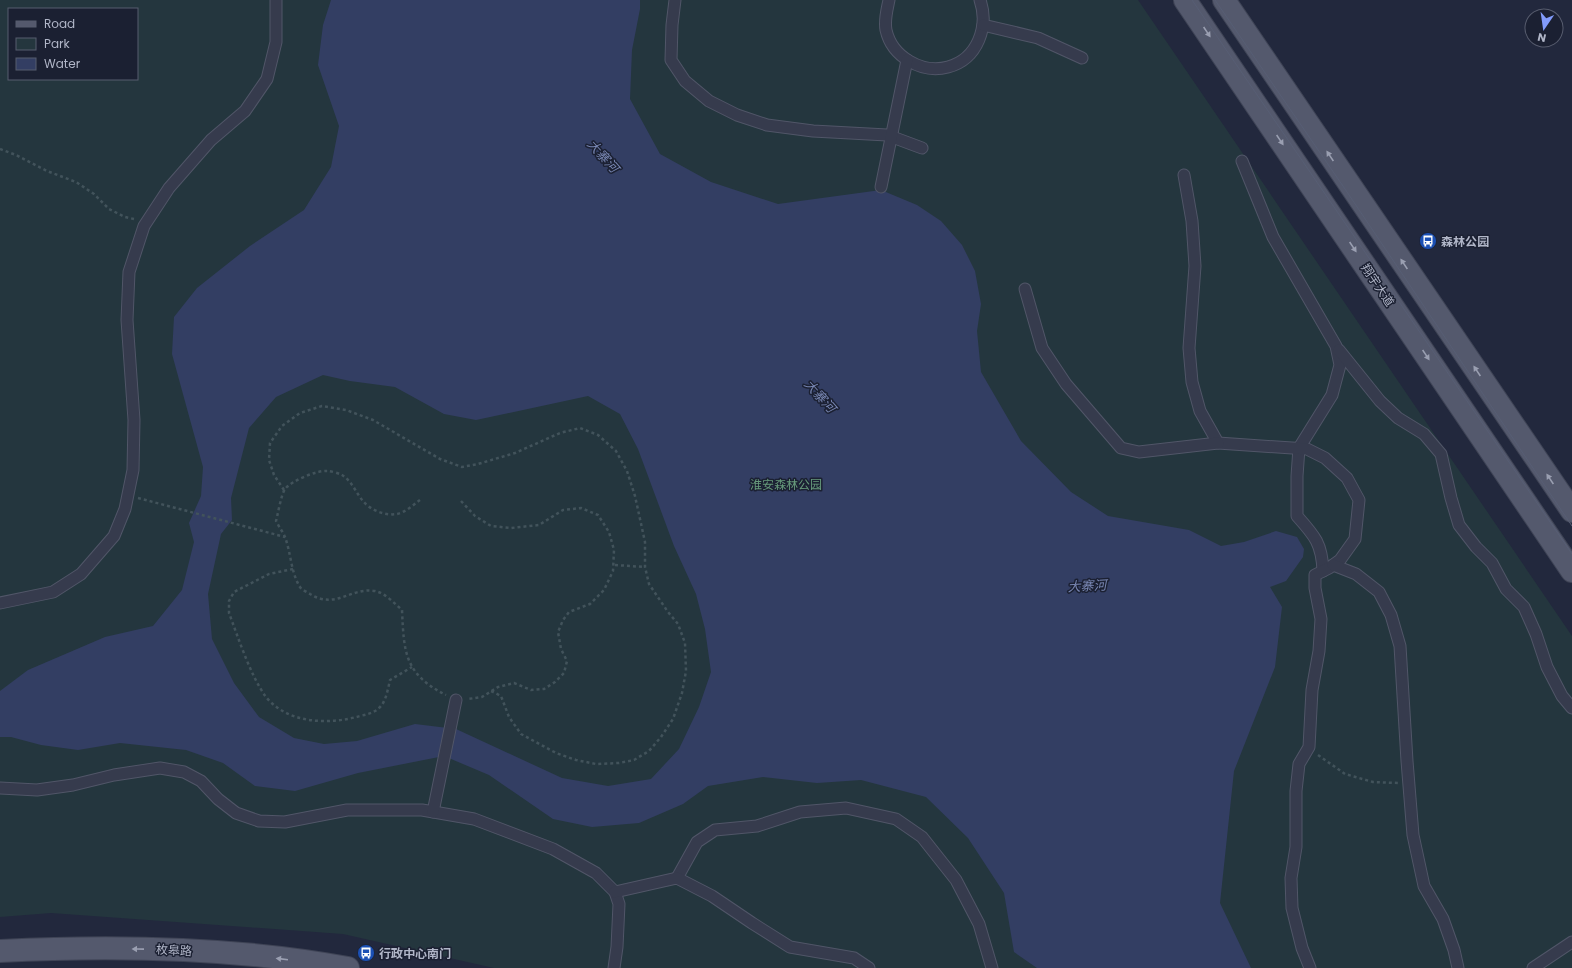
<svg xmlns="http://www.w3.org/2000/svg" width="1572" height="968" viewBox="0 0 1572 968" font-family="Poppins,'Noto Sans SC',sans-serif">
<rect width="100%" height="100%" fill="#22283d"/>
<path fill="#24363e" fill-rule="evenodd" d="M0 0H1138L1572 636V968H494L343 934 51 913 0 917ZM9 9H137V79H9Z"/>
<path fill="#333e63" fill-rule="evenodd" d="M331 0H640V9L632 50 630 99 660 154 711 182 778 204 881 190 917 205 941 221 962 245 975 271 981 304 977 331 981 372 1021 441 1071 492 1108 516 1189 530 1221 546 1244 542 1276 531 1297 537 1304 549 1303 557 1286 581 1270 587 1282 607 1275 667 1234 771 1220 903 1251 968H1037L1014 952 1004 893 968 838 926 797 861 780 817 783 763 777 708 786 683 804 639 823 592 827 553 819 489 775 444 756 358 773 295 791 255 786 223 763 186 750 120 743 78 750 41 745 11 737H0V691L28 670 105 637 153 626 182 590 194 542 189 523 201 496 203 467 172 354 174 317 197 288 250 246 304 210 331 167 339 126 318 65 323 25ZM323 375 350 381 395 387 444 414 476 420 588 396 620 414 638 449 674 546 696 594 705 629 711 672 699 707 679 749 651 779 608 786 562 778 456 729 415 724 357 741 324 744 294 738 259 717 234 683 212 639 208 594 221 534 232 520 231 498 249 428 276 397Z"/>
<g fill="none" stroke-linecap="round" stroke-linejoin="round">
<g stroke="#515668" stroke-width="13">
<g id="pedestrian">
<path d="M675 0 672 25 671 60 685 81 709 101 737 115 767 125 813 131 887 135 922 148"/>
<path d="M889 0C887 10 884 20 886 30 892 57 922 74 948 67 978 59 989 26 980 0"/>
<path d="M983 25 1038 38 1082 58"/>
<path d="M1242 161 1273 237 1336 346 1340 365 1332 395 1299 448 1297 476V516C1315 536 1322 544 1323 571"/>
<path d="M1184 175 1192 221 1195 266 1189 348 1192 382 1200 411 1218 443 1307 449 1325 458 1347 478 1359 500 1355 539 1340 560 1329 568 1315 575V588L1321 619 1319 651 1312 690 1309 747 1299 764 1296 791V847L1291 878 1292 908 1302 948 1310 968"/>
<path d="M881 187 907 60"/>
<path d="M1025 289 1042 348 1066 384 1121 448 1139 452 1218 443"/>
<path d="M1339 350 1380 401 1398 418 1424 434 1441 454 1451 498 1459 525 1476 547 1492 563 1506 589 1524 607 1536 634 1547 667 1562 696 1572 708"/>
<path d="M1333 565 1356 574 1379 592 1391 615 1400 646 1407 761 1413 835 1424 886 1443 919 1454 950 1458 968"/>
<path d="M0 603 53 592 81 574 114 536 125 509 133 470 134 420 127 320 129 272 144 226 169 188 211 140 245 111 267 79 276 42V0"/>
<path d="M0 788 37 790 73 785 114 775 160 768 184 772 201 781 218 799 236 813 259 821 285 822 347 810H422L474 819 553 849 596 873 615 892 619 904 617 947 614 968"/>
<path d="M433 812 456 700"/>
<path d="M677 878 697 842 715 830 757 826 800 812 846 808 896 819 922 837 956 880 979 924 992 968"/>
<path d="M615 892 677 878 712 896 752 923 790 947 854 958 869 968"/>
<path d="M1533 968 1572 942"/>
</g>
</g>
<g stroke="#3f4456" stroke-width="24">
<g id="primary">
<path d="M1185 0 1572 571"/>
<path d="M1224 0 1572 511"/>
<path d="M0 951C116 945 234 947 348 968"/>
</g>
</g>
<g stroke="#42535b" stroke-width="2.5" stroke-dasharray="3 3" stroke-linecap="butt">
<path d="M0 149 16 155 47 171 76 182 94 194 109 209 125 217 134 219"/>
<path d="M284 490 274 475 269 460 270 443 282 426 300 413 322 406 346 410 373 420 440 459 462 467 478 464 515 453 560 433 580 428 598 435 616 451 627 471 635 496 645 542V567L649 584 668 612 678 624 685 643 686 671 682 693 673 719 661 737 649 751 634 760 619 763 596 764 576 760 556 753 521 734 509 717 501 696 491 691"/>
<path d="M138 498 285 537"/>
<path d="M420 500C413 505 406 512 397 514 385 516 370 510 363 501 356 493 352 481 342 475 338 473 331 471 327 471 317 470 291 481 285 489 281 495 278 514 276 521 279 527 283 532 285 537 291 553 291 573 300 587 302 590 307 592 310 594 336 610 350 587 375 591 385 593 394 603 402 610 404 652 404 674 446 695"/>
<path d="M461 501 475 516 491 526 511 528 539 525 563 510 581 508 598 515 609 532 614 550 613 571 604 590 590 604 569 612 563 620 558 632 561 649 567 661 564 673 555 682 544 689 531 690 514 683 498 687 482 697 468 699"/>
<path d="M615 565 645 567"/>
<path d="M293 569 269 574 234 592 229 601V613C238 637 251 677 266 697 288 724 329 725 360 716 368 714 375 713 381 706 386 700 388 689 390 680L412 667"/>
<path d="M1318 755 1345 774 1373 782 1398 783"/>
</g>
<use href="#pedestrian" stroke="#363b4d" stroke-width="11"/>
<use href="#primary" stroke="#54596d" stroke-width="22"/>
<g stroke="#575e74" stroke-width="1">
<path d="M1192 0 1572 554"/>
<path d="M1215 0 1345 189 1572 526"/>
</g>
</g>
<defs><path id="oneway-solid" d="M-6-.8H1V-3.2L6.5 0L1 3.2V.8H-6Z"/></defs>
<g fill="#9a9fb1">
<use href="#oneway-solid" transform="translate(1207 32) rotate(56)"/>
<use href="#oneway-solid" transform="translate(1280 140) rotate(56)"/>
<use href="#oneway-solid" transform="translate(1330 156) rotate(-124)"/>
<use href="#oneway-solid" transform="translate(1353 247) rotate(56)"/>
<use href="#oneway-solid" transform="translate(1404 264) rotate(-124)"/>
<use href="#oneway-solid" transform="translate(1426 355) rotate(56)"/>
<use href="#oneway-solid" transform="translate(1477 371) rotate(-124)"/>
<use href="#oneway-solid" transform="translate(1550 479) rotate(-124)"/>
<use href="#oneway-solid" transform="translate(138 949) rotate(-179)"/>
<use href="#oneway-solid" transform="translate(282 959) rotate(-173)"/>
</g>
<defs>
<g id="bus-disc" transform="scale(0.9)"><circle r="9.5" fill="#1a4fb4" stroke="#1b2032"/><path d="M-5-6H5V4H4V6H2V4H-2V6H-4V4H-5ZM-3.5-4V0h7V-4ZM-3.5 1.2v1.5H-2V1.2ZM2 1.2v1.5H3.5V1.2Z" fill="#fff"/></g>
</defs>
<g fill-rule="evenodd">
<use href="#bus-disc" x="1428" y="241"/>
<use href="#bus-disc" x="366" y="953"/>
</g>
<g text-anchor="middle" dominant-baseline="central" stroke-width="3" stroke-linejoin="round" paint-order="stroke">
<g font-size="12" font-weight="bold" fill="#b1b6c8" stroke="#1b2032" text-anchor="start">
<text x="1441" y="241">森林公园</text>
<text x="379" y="953">行政中心南门</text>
</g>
<g font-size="12" fill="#b1b6c8" stroke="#1b2032">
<text transform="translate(1378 285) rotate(56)">翔宇大道</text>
<text transform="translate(174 950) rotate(3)">枚皋路</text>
</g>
<g font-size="12" fill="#679a7c" stroke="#1b2032">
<text x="786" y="484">淮安森林公园</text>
</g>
<g font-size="13" font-style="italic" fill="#7886b2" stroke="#1b2032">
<text transform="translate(603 156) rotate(48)">大寨河</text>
<text transform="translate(820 396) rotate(48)">大寨河</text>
<text transform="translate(1087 586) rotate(-3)">大寨河</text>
</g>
</g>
<rect x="8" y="8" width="130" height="72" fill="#1b2032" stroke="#575c6e"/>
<rect x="16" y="21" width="20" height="6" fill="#54596d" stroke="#575c6e"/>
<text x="44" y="28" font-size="12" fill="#b1b6c8">Road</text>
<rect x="16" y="38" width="20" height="12" fill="#24363e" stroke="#575c6e"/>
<text x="44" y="48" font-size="12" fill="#b1b6c8">Park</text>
<rect x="16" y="58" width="20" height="12" fill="#333e63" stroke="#575c6e"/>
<text x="44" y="68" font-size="12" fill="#b1b6c8">Water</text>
<g transform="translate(1544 28) rotate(193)"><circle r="19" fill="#1b2032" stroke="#575c6e"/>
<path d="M0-3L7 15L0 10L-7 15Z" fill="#829bfc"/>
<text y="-6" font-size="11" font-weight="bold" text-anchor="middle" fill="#b1b6c8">N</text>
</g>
</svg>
